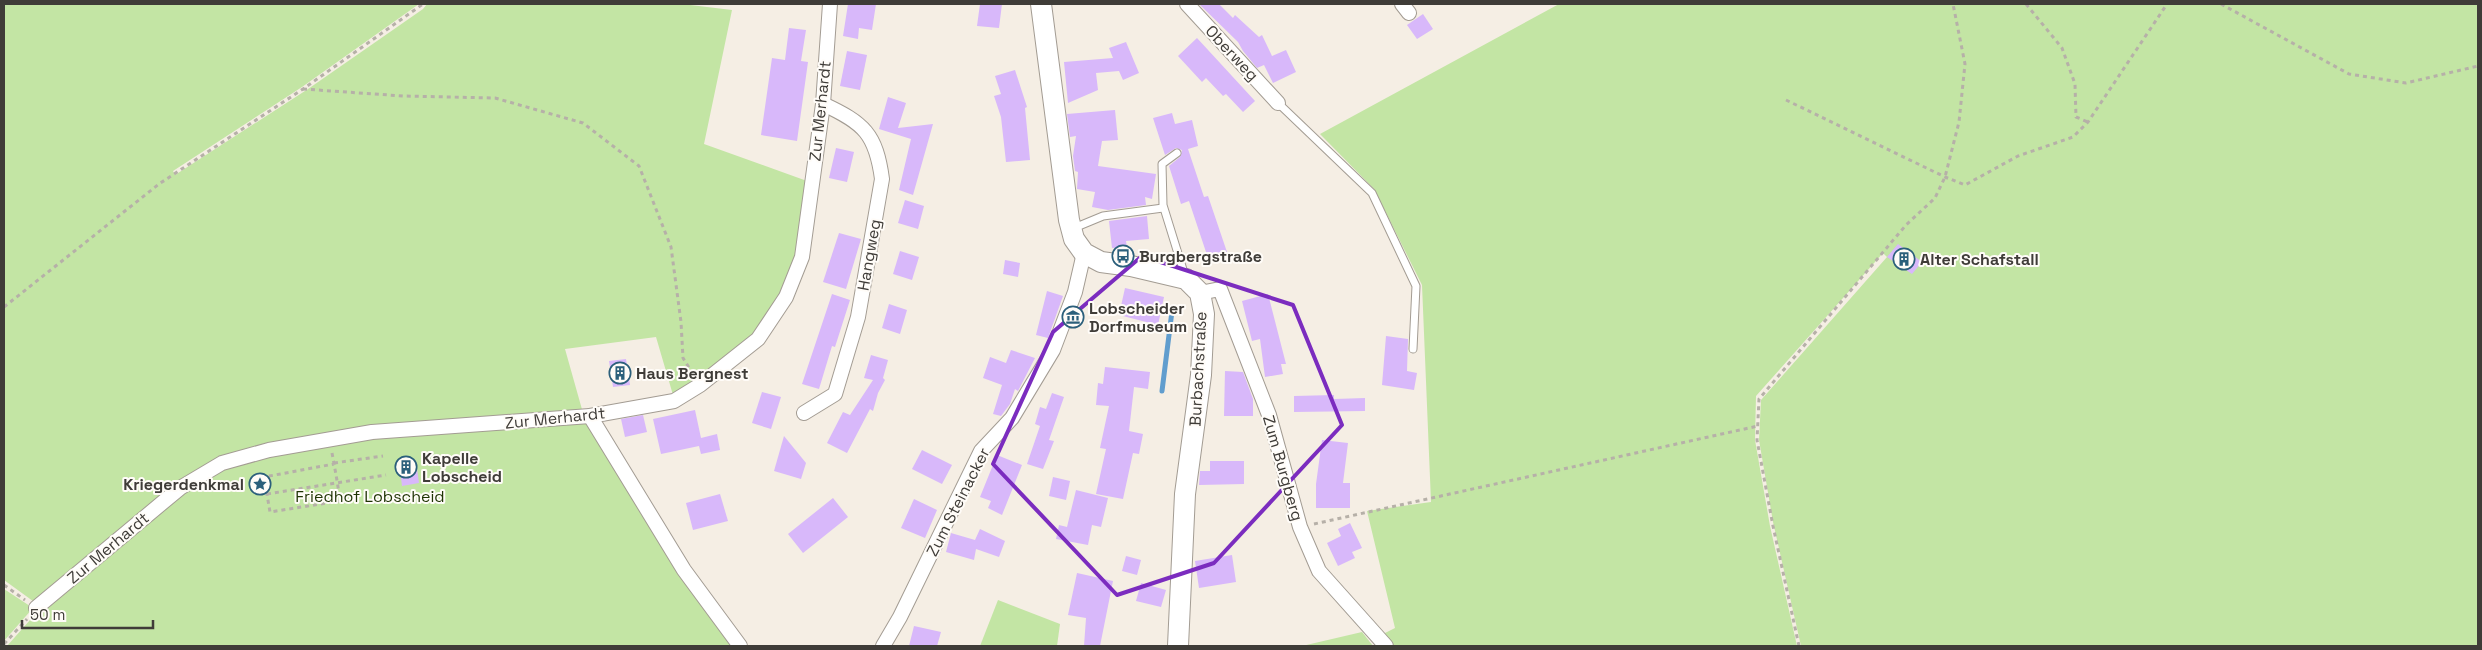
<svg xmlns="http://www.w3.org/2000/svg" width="2482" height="650" viewBox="0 0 2482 650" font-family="'Space Grotesk',sans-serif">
<rect width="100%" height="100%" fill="#f5eee4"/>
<g fill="#c3e5a4">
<path d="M4 4H419L302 87 173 171 175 175 308 89 423 9 427 4H682L732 10 704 144 807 181 799 257 784 291 755 337 699 381 673 395 656 337 565 349 583 413 439 425 222 458 37 604 4 580Z"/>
<path d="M1559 4H2478V646H1801L1773 522 1759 440 1761 400 1887 257 1883 253 1756 396 1755 440 1770 526 1797 646H1391L1383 634 1395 628 1367 511 1431 502 1422 285 1374 189 1320 134Z"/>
<path d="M588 419 737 646H7L38 611 203 477C244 453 291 449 338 443 421 432 505 426 588 419Z"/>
<path d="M4 589 33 608 4 641Z"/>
<path d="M998 600 1060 624 1057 646H980Z"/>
<path d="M1362 632 1373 646H1302Z"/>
</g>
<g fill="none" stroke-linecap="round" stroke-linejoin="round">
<path stroke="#609dce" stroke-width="5" d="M1162 391 1172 311"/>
</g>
<g fill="#d8b8fa">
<path d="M848 4H876L872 30 859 28 858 39 843 36Z"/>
<path d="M980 4H1002L999 28 977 26Z"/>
<path d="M1199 4H1219L1233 18 1235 15 1259 37 1262 35 1272 56 1286 50 1296 72 1273 83 1264 65 1257 68 1243 51 1238 42Z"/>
<path d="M1423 14 1433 29 1417 39 1407 25Z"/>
<path d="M789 28 806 30 801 61 808 62 797 141 761 135 772 58 785 60Z"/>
<path d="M1197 38 1255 101 1243 112 1226 94 1223 96 1206 78 1202 82 1178 56Z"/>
<path d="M1126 42 1139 73 1123 80 1119 71 1096 73 1098 90 1068 103 1064 62 1113 58 1109 48Z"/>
<path d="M847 51 867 55 860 90 840 86Z"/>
<path d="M1015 70 1027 107 1025 108 1030 160 1006 162 1001 117 994 96 1001 94 995 76Z"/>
<path d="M888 97 906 103 898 128 933 124 913 195 899 190 911 139 879 129Z"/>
<path d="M1115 110 1118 140 1102 141 1098 166 1156 174 1152 199 1145 197 1146 205 1108 210 1092 207 1095 192 1077 189 1078 172 1075 171 1073 156 1076 136 1070 137 1067 114Z"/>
<path d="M1172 113 1175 124 1192 120 1198 146 1188 149 1204 197 1208 196 1228 255 1209 261 1189 201 1181 204 1169 166 1180 157 1182 150 1176 148 1165 155 1153 118Z"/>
<path d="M836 148 854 152 847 182 829 178Z"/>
<path d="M905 200 924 206 918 229 898 223Z"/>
<path d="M1147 216 1149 239 1126 241 1127 247 1112 248 1109 221Z"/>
<path d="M839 233 861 239 846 289 823 282Z"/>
<path d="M1898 244 1922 262 1912 274 1887 257Z"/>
<path d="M900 251 919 257 912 280 893 274Z"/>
<path d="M1005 260 1020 263 1018 277 1003 274Z"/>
<path d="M1125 288 1164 297 1158 325 1119 315Z"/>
<path d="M1047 291 1063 296 1048 338 1036 335Z"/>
<path d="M832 294 850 300 835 347 832 346 819 389 802 384Z"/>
<path d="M1268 294 1286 364H1281L1283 374 1265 377 1260 339 1252 341 1242 301Z"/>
<path d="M889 304 907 310 900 334 882 328Z"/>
<path d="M1386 336 1408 339 1407 371 1417 373 1414 390 1382 385Z"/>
<path d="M1011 350 1035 358 1018 391 1015 389 1010 404 1001 416 993 414 1002 385 983 378 990 357 1006 363Z"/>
<path d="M871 355 888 360 883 378 885 380 878 393 873 411 870 409 847 453 827 443 843 412 850 415 873 380 864 378Z"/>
<path d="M626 359 630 385 613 387 609 361Z"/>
<path d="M1105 367 1150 372 1148 389 1134 387 1129 431 1143 434 1139 454 1133 453 1123 499 1096 494 1106 449 1100 448 1109 406 1096 405 1098 383 1103 384Z"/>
<path d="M1225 371 1243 372 1253 399V416H1224Z"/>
<path d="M762 392 781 397 771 429 752 423Z"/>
<path d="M1052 393 1064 397 1049 440 1054 441 1043 469 1027 464 1040 426 1035 424 1040 407 1046 409Z"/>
<path d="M1334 395V399L1365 398V411L1294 412V396Z"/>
<path d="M695 410 701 438 717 434 720 450 701 454 699 446 661 454 653 419Z"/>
<path d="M643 415 647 432 625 437 621 419Z"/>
<path d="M784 436 806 463 801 479 774 471Z"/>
<path d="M1322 440 1348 443 1343 483H1350V508H1316V484Z"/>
<path d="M922 450 952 465 942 484 912 469Z"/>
<path d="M997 455 1022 465 1002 515 988 508 991 501 980 497Z"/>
<path d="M416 461 419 483 402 486 399 463Z"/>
<path d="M1210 461H1244V484L1199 485 1200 471H1210Z"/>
<path d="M1053 477 1070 481 1066 500 1049 496Z"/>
<path d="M1076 490 1108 498 1101 527 1092 525 1088 545 1056 539 1059 525 1067 527Z"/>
<path d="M720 494 728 521 693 530 686 503Z"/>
<path d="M833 498 848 517 803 553 788 534Z"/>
<path d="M914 499 937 510 925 538 901 528Z"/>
<path d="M1350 523 1362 548 1352 552 1355 558 1338 566 1327 543 1341 536 1338 529Z"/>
<path d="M980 529 1005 541 999 557 976 549 974 560 946 552 951 533 975 540Z"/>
<path d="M1232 555 1236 582 1199 588 1195 561Z"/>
<path d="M1126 556 1141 560 1137 575 1122 571Z"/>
<path d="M1077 573 1113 581 1100 646H1084L1086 618 1068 615Z"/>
<path d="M1141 583 1166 590 1161 607 1136 601Z"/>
<path d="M914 626 941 632 937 646H909Z"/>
</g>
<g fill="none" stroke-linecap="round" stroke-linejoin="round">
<g stroke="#a39c93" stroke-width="9">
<g id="lane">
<path d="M1278 103 1372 193 1416 286 1413 349"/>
<path d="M1177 153 1162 164 1163 205 1185 276"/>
<path d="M1074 228 1103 216 1163 208"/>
</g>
</g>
<g stroke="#a39c93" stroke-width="16">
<g id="street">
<path d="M1187 4 1278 103"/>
<path d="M1402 4 1409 13"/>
<path d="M1200 293 1220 289 1269 415 1300 527 1319 571 1386 646"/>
<path d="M804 413 835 394 858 317 882 179C876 134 864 123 823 104"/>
<path d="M590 416 684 570 740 646"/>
<path d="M36 608 180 488 222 463 269 450 372 432 590 416 674 401 700 385 758 339 786 297 802 257 823 104 830 4"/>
<path d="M883 646 900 617 981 451 1012 418 1053 350 1075 292 1084 253"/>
</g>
</g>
<g stroke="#a39c93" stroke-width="22">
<path id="secondary" d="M1041 4 1069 220 1074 239 1084 253 1101 262 1131 266 1186 279 1200 293 1204 314 1201 375 1185 494 1178 646"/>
</g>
<g stroke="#b6b0a8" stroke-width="3" stroke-dasharray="4 4" stroke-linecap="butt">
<path d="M2026 4 2062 48 2075 84 2076 117 2088 122"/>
<path d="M2221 4 2349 74 2406 83 2478 66"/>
<path d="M303 89 403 96 495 98 583 123 639 166 671 247 681 322 683 358 693 374"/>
<path d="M1786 100 1945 177 1965 185 2018 156 2073 137 2088 122 2167 4"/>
<path d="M4 307 159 184 303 89 423 4"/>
<path d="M332 453C335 469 338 485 340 501L270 512 264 477 334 464"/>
<path d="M334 463 383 456"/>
<path d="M267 494 386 475"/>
<path d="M1314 524 1758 426"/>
<path d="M4 585 25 600"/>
<path d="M4 644 27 619"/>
<path d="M1799 646 1773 526 1757 440 1759 399 1906 225 1935 198 1945 177 1959 122 1965 64 1953 4"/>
</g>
<use href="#lane" stroke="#fff" stroke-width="7"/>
<use href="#street" stroke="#fff" stroke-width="14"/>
<use href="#secondary" stroke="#fff" stroke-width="20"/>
</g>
<path fill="none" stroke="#7b2cbf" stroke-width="4" stroke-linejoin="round" d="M1142 256 1293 305 1342 425 1214 563 1117 595 993 464 1053 332Z"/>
<defs>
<g id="bus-ring" transform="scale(1.125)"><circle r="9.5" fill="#fffcf8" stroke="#2b5f7b" stroke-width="1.5"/><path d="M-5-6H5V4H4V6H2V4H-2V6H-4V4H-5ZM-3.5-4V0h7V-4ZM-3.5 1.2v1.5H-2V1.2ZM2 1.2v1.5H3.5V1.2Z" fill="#2b5f7b"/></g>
<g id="building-ring" transform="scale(1.125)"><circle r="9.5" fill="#fffcf8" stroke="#2b5f7b" stroke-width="1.5"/><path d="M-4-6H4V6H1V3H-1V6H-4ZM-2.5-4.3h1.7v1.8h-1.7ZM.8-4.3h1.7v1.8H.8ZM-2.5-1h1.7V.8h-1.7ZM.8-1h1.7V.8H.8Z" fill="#2b5f7b"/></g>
<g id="museum-ring" transform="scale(1.125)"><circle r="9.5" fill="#fffcf8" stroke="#2b5f7b" stroke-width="1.5"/><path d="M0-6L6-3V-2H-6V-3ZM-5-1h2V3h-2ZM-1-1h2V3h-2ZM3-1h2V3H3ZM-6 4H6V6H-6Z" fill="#2b5f7b"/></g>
<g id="sight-ring" transform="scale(1.125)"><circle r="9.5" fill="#fffcf8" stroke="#2b5f7b" stroke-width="1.5"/><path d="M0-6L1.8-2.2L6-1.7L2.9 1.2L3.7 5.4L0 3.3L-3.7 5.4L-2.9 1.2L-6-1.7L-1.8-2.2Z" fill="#2b5f7b"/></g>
</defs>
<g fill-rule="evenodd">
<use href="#bus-ring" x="1123" y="256"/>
<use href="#building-ring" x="1904" y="259"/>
<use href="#museum-ring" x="1073" y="317"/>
<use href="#building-ring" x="620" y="373"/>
<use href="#building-ring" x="406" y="467"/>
<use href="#sight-ring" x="260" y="484"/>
</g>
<g text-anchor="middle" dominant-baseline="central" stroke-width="4" stroke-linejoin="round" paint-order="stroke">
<g font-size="16" fill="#3f3c38" stroke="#fffcf8">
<text transform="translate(1232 53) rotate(47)">Oberweg</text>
<text transform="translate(820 111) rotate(-84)">Zur Merhardt</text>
<text transform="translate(869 255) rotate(-80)">Hangweg</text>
<text transform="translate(1198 369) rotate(-87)">Burbachstraße</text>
<text transform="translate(555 418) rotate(-6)">Zur Merhardt</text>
<text transform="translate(1283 468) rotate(74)">Zum Burgberg</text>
<text transform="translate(958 502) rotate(-63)">Zum Steinacker</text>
<text transform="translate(108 548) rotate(-40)">Zur Merhardt</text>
</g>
<g font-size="16" font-weight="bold" fill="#3f3c38" stroke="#fffcf8" text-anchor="start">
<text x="1139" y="256">Burgbergstraße</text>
<text x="1920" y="259">Alter Schafstall</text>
<text x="1089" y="308">Lobscheider<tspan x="1089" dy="18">Dorfmuseum</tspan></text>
<text x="636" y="373">Haus Bergnest</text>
<text x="422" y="458">Kapelle<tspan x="422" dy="18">Lobscheid</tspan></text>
<text x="244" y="484" text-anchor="end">Kriegerdenkmal</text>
</g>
<g font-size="16" fill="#1f3404" stroke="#fffcf8">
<text x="370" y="496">Friedhof Lobscheid</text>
</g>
</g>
<rect width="2482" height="650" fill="none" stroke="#3f3c38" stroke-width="10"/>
<path d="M22 620v8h131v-8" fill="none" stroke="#3f3c38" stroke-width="2.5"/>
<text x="30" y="620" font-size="15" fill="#3f3c38" stroke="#fffcf8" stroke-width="4" paint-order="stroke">50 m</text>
</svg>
